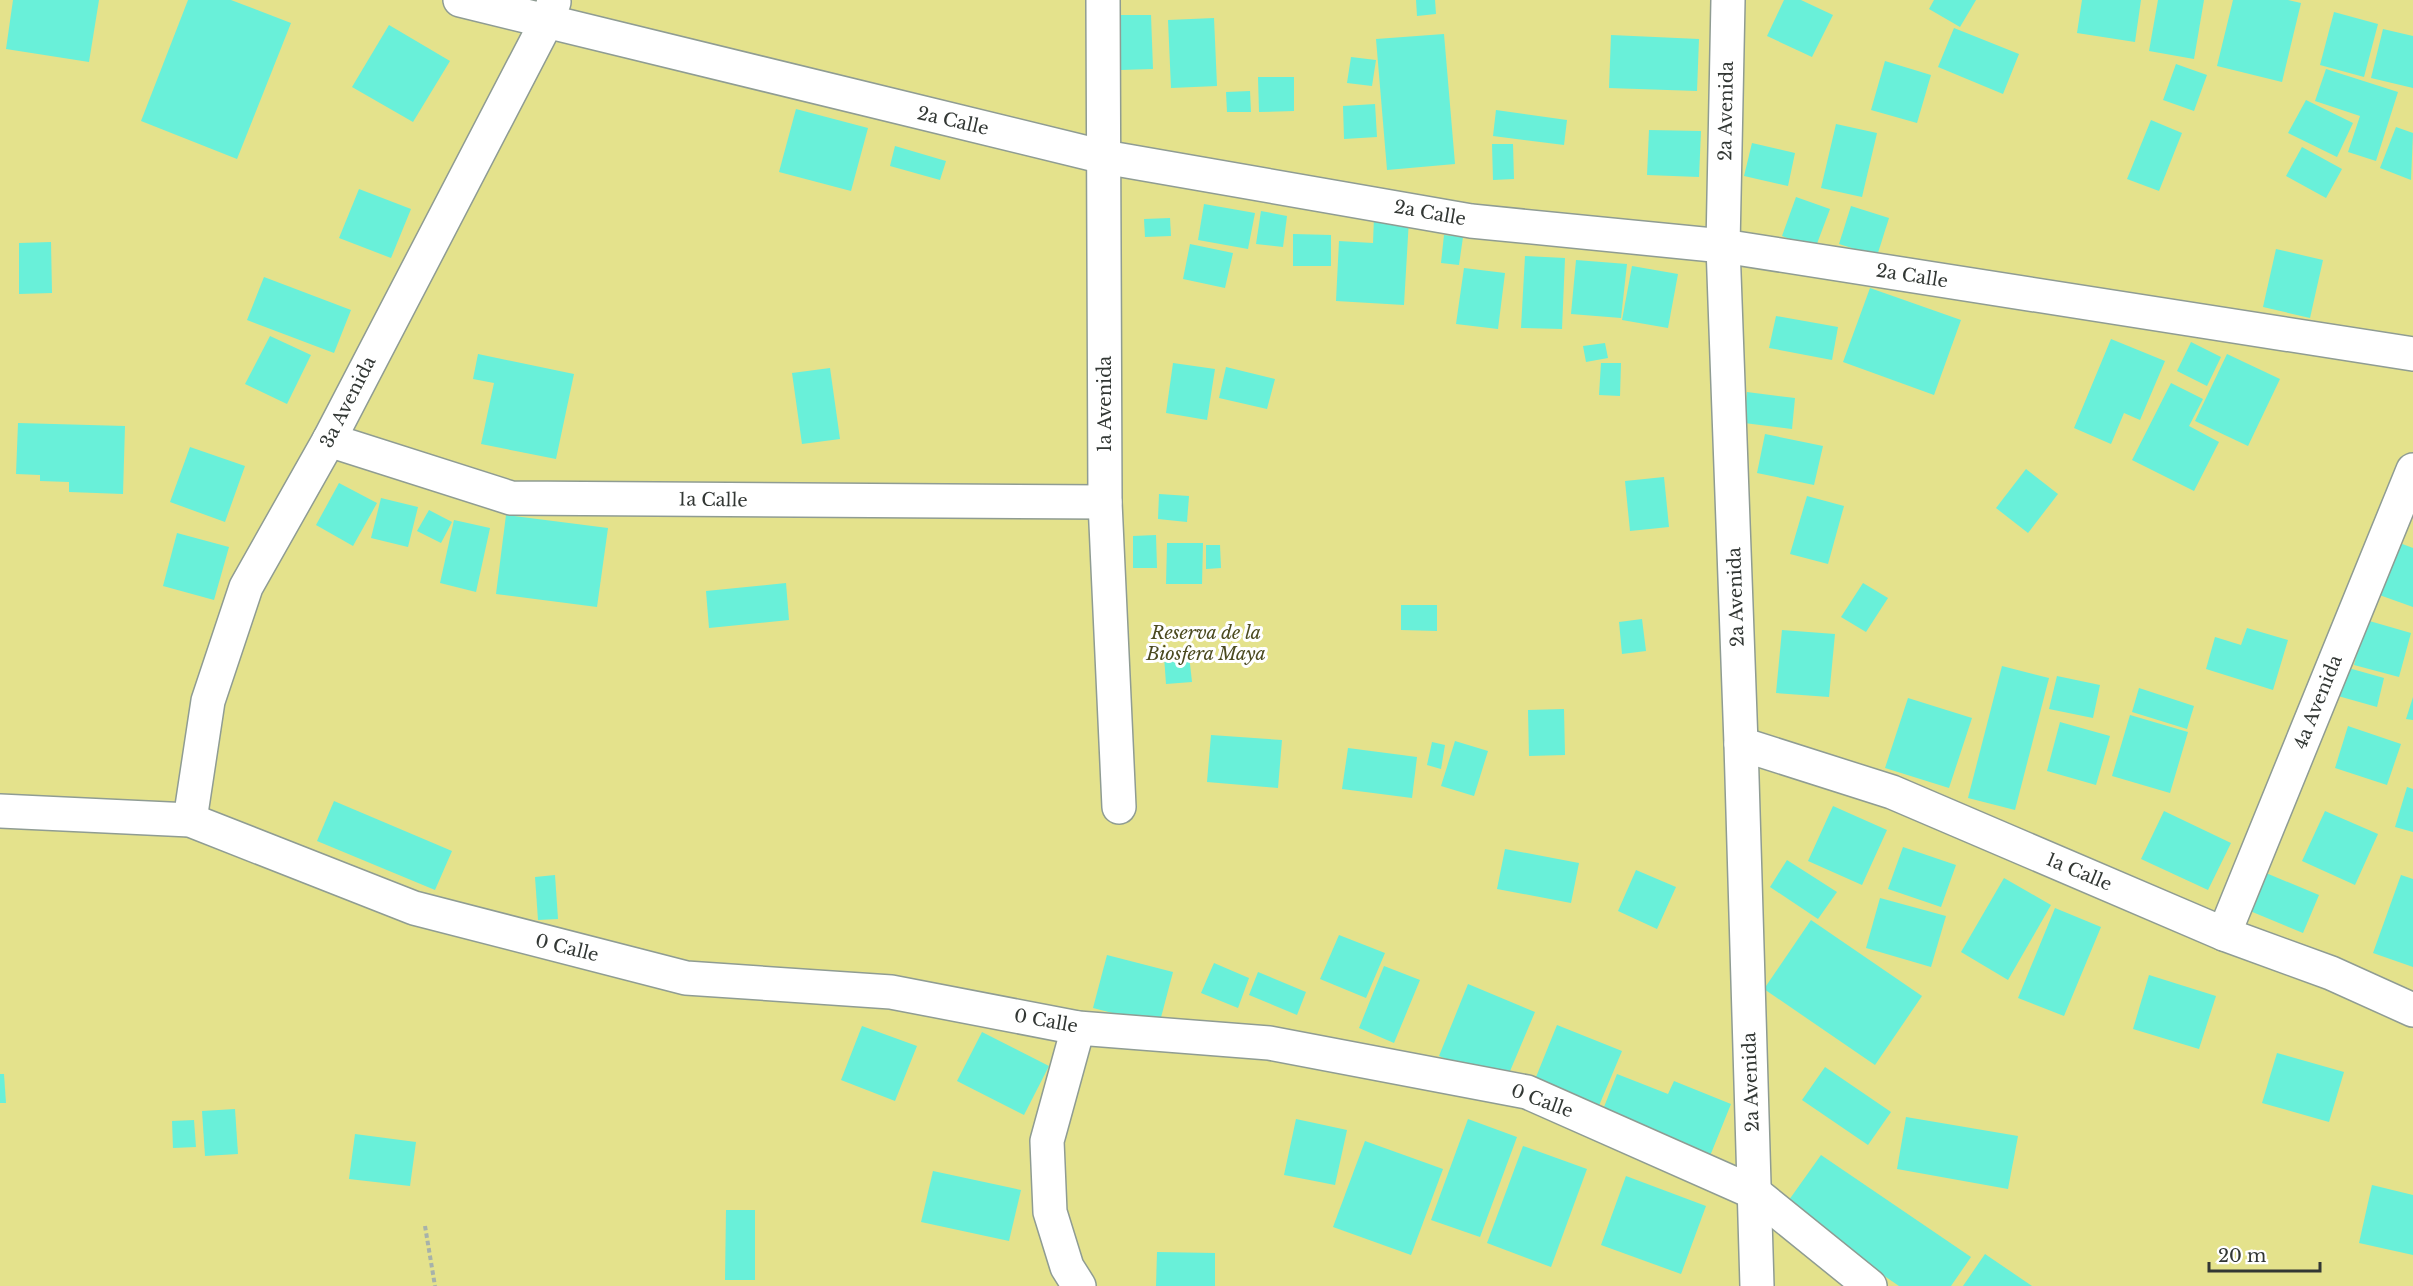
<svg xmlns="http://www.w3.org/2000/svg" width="2413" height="1286" viewBox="0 0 2413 1286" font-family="'Libre Baskerville',serif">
<rect width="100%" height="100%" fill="#e8f6ec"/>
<rect fill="#e4e28c" x="0" y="0" width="2413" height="1286"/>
<g fill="#69f0d9">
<path d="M13 0H99L89 62 6 49Z"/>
<path d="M188 0H231L291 23 237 159 141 121Z"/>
<path d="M1416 0H1435L1436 14 1417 16Z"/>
<path d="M1784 0H1801L1833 15 1812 57 1767 36Z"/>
<path d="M1934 0H1976L1960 27 1929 9Z"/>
<path d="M2082 0H2141L2135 42 2077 33Z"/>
<path d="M2158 0H2204L2194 59 2149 51Z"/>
<path d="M2233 0H2288L2301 3 2282 82 2217 66Z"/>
<path d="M2334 12 2378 24 2364 77 2320 65Z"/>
<path d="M1119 15H1151L1153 69 1121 70Z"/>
<path d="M1214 18 1217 86 1171 88 1168 20Z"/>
<path d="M389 25 450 61 413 122 352 87Z"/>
<path d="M1954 28 2019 54 2003 94 1938 67Z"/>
<path d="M2383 29 2413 36V88L2371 78Z"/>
<path d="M1444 34 1455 164 1387 170 1376 39Z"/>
<path d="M1611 35 1699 39 1697 91 1609 88Z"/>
<path d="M1351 57 1376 60 1372 86 1347 83Z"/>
<path d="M1885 61 1931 75 1917 123 1871 110Z"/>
<path d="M2176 64 2207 75 2194 111 2163 100Z"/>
<path d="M2326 69 2398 92 2376 161 2348 152 2360 116 2315 101Z"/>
<path d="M1258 77H1294V111L1259 112Z"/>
<path d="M1250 91 1251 112H1227L1226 92Z"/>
<path d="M2306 100 2353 123 2337 157 2288 133Z"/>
<path d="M1375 104 1377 137 1344 139 1343 106Z"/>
<path d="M796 109 868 128 851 191 779 172Z"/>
<path d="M1496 110 1567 120 1564 145 1493 136Z"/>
<path d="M2151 120 2182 133 2159 191 2127 179Z"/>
<path d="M1836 124 1877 133 1862 197 1821 188Z"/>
<path d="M2396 127 2413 133 2411 180 2380 168Z"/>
<path d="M1649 130 1701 131 1699 177 1647 175Z"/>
<path d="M1752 143 1795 153 1788 186 1744 176Z"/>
<path d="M1492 144H1513L1514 179 1493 180Z"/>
<path d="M895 146 946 161 940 180 890 166Z"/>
<path d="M2302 147 2342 169 2326 198 2286 176Z"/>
<path d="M359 189 411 209 391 258 339 238Z"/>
<path d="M1796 197 1830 209 1815 249 1782 236Z"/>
<path d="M1204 204 1255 213 1248 249 1198 240Z"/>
<path d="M1851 206 1889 218 1877 256 1839 244Z"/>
<path d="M1261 211 1287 216 1283 247 1256 244Z"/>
<path d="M1374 217 1409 219 1404 305 1336 301 1339 241 1373 243Z"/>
<path d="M1170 218 1171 236 1145 237 1144 219Z"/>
<path d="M1293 234 1331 235V266H1293Z"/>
<path d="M1444 235 1463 237 1459 265 1441 263Z"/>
<path d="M51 242 52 293 19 294V243Z"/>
<path d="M1190 244 1233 253 1225 288 1183 279Z"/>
<path d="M2276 249 2323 260 2310 318 2263 307Z"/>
<path d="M1525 256 1565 258 1562 329 1521 328Z"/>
<path d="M1576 260 1627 264 1621 318 1571 314Z"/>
<path d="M1632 266 1678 274 1668 328 1622 320Z"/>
<path d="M1464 268 1505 273 1498 329 1456 324Z"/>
<path d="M264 277 351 310 334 353 247 320Z"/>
<path d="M1870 288 1961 320 1934 395 1843 362Z"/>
<path d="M1776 316 1838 327 1832 360 1769 348Z"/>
<path d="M270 336 311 355 287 404 245 384Z"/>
<path d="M2111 339 2165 361 2140 420 2124 413 2111 444 2074 428Z"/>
<path d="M2191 342 2221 357 2207 386 2177 371Z"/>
<path d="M1605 343 1608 358 1586 362 1583 346Z"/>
<path d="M478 354 574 374 556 459 481 444 494 383 473 379Z"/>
<path d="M2227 354 2280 379 2248 446 2195 421Z"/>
<path d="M1173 363 1215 369 1207 420 1166 413Z"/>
<path d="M1601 363H1621L1620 396 1599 395Z"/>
<path d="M1226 367 1275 379 1267 409 1219 398Z"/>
<path d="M830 368 840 439 802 444 792 373Z"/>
<path d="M2171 383 2203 399 2189 426 2219 442 2194 491 2132 460Z"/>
<path d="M1747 392 1795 398 1792 429 1744 423Z"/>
<path d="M18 423 125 426 123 494 69 492V482L40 481V475L16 474Z"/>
<path d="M1765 434 1823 446 1814 485 1757 473Z"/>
<path d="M190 447 245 466 225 522 170 502Z"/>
<path d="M2026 469 2058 494 2028 533 1996 508Z"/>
<path d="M1664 477 1669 527 1630 531 1625 481Z"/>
<path d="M339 483 377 503 353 546 316 525Z"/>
<path d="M1159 494 1189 496 1187 522 1158 519Z"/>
<path d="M1807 496 1844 506 1828 564 1790 554Z"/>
<path d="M381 498 418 507 408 547 371 538Z"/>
<path d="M429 510 452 522 441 543 417 531Z"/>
<path d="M506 515 608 528 597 607 496 594Z"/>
<path d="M454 520 490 528 476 592 440 583Z"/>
<path d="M177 533 229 547 214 600 163 586Z"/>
<path d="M1156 535 1157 568H1133V536Z"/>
<path d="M2389 539 2413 548V607L2371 592Z"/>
<path d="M1167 543H1203L1202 584H1166Z"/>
<path d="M1206 545H1220L1221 568 1206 569Z"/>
<path d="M786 583 789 620 709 628 706 591Z"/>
<path d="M1863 583 1888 598 1866 632 1841 617Z"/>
<path d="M1401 605H1437V631L1401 630Z"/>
<path d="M1642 619 1646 651 1622 654 1619 622Z"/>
<path d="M2366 620 2411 633 2399 677 2354 665Z"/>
<path d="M2247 628 2288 640 2273 690 2206 669 2215 637 2241 645Z"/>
<path d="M1782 630 1835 634 1829 697 1776 693Z"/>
<path d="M1189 655 1192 682 1166 684 1164 656Z"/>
<path d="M2002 666 2049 678 2015 810 1968 798Z"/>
<path d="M2345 667 2384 678 2377 707 2338 696Z"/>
<path d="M2057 676 2100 685 2093 718 2049 709Z"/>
<path d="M2139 688 2194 706 2187 729 2132 712Z"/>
<path d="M2413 697V720L2406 719Z"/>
<path d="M1908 698 1972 718 1949 788 1885 768Z"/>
<path d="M1564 709 1565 755 1529 756 1528 710Z"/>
<path d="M2130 715 2188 732 2170 793 2112 776Z"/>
<path d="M2060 722 2110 736 2096 785 2047 771Z"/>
<path d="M2348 726 2401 744 2387 785 2335 768Z"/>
<path d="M1211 735 1282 740 1278 788 1207 782Z"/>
<path d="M1455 741 1488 751 1474 796 1441 786Z"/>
<path d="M1432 742 1445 745 1441 769 1427 765Z"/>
<path d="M1348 748 1417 757 1412 798 1342 789Z"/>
<path d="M2407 787 2413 789V832L2395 827Z"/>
<path d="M334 801 452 851 435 890 317 841Z"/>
<path d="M1833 806 1887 830 1862 885 1808 861Z"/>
<path d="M2164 811 2231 843 2208 890 2141 859Z"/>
<path d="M2325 811 2378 834 2355 885 2302 861Z"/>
<path d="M1903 847 1956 865 1941 907 1888 889Z"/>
<path d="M1505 849 1579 863 1571 903 1497 889Z"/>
<path d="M1787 860 1837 892 1818 919 1770 887Z"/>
<path d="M1636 870 1676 887 1657 929 1618 911Z"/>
<path d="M2266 873 2319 895 2303 933 2250 911Z"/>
<path d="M555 875 558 919 538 920 535 877Z"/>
<path d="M2401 875 2413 879V967L2373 953Z"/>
<path d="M2004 878 2051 905 2008 980 1961 952Z"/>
<path d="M1880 898 1946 916 1931 967 1866 948Z"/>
<path d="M2055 908 2101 927 2064 1016 2018 998Z"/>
<path d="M1811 920 1922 996 1875 1065 1764 989Z"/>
<path d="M1339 935 1385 953 1366 998 1320 979Z"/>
<path d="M1107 955 1173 972 1159 1025 1093 1008Z"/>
<path d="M1214 963 1249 978 1238 1008 1201 993Z"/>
<path d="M1384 966 1420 980 1394 1043 1359 1028Z"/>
<path d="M1258 972 1306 992 1297 1015 1249 995Z"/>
<path d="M2149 975 2216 996 2199 1049 2133 1029Z"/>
<path d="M1468 984 1535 1012 1505 1083 1439 1056Z"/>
<path d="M1557 1025 1622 1051 1598 1108 1534 1082Z"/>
<path d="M862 1026 917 1046 895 1101 841 1080Z"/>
<path d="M982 1032 1049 1066 1024 1115 957 1081Z"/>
<path d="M2277 1053 2344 1072 2329 1122 2262 1103Z"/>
<path d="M1825 1067 1891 1112 1868 1145 1802 1100Z"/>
<path d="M0 1074H4L6 1103H0Z"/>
<path d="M1617 1074 1668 1094 1674 1081 1731 1104 1710 1156 1602 1112Z"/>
<path d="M235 1109 238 1154 205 1156 202 1111Z"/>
<path d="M1906 1117 2018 1136 2008 1189 1897 1169Z"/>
<path d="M1296 1119 1347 1130 1335 1185 1284 1175Z"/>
<path d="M1468 1119 1517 1137 1480 1237 1431 1220Z"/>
<path d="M194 1120 196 1147 173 1148 172 1121Z"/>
<path d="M355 1134 416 1142 410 1186 349 1179Z"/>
<path d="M1365 1141 1443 1169 1411 1255 1333 1227Z"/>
<path d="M1523 1146 1587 1169 1551 1267 1487 1243Z"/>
<path d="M1821 1155 1971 1257 1951 1286H1899L1784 1207Z"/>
<path d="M933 1171 1021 1190 1009 1241 921 1222Z"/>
<path d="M1626 1176 1706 1206 1681 1274 1601 1245Z"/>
<path d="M2372 1185 2413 1195V1255L2359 1243Z"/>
<path d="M726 1210H755V1280H725Z"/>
<path d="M1157 1252 1215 1253V1286H1156Z"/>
<path d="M1985 1254 2032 1286H1963Z"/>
</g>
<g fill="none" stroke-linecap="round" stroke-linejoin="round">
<g stroke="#8f9c93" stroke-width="36">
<g id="street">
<path d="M460 0 1104 157 1471 221 1723 246 2413 354"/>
<path d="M1103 0 1105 502 1119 807"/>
<path d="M1728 0 1723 246 1741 744 1757 1286"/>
<path d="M329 440 511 498 1105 502"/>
<path d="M1741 744 1892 792 2224 934 2331 973 2413 1010"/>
<path d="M0 811 190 820 414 908 686 978 891 992 1078 1028 1269 1043 1527 1092 1755 1193 1870 1286"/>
<path d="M190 820 208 701 246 587 329 440 547 21 554 2"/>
<path d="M2224 934 2413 470"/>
<path d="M1078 1028 1047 1141 1050 1212 1067 1267 1079 1286"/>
</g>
</g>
<path stroke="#a7b2aa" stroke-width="4" stroke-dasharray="4.5 3" stroke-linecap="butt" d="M425 1226 435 1286"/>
<use href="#street" stroke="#fff" stroke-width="33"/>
</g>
<g text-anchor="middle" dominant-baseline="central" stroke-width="6" stroke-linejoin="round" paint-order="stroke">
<g font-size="18" fill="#323734" stroke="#fff">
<text transform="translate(1726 111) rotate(-89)">2a Avenida</text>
<text transform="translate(953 121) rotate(13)">2a Calle</text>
<text transform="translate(1430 213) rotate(10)">2a Calle</text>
<text transform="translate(1912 276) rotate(9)">2a Calle</text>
<text transform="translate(348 402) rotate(-63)">3a Avenida</text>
<text transform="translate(1105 404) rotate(-90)">1a Avenida</text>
<text transform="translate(713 500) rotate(1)">1a Calle</text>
<text transform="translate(1736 597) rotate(-92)">2a Avenida</text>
<text transform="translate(2318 702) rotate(-68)">4a Avenida</text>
<text transform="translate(2079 872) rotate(23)">1a Calle</text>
<text transform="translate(567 948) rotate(14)">0 Calle</text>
<text transform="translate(1046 1021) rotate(10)">0 Calle</text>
<text transform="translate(1751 1082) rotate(-92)">2a Avenida</text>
<text transform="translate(1542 1101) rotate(20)">0 Calle</text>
</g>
<g font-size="18" font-style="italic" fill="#4b4a20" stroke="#fff">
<text x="1206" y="633">Reserva de la<tspan x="1206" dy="21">Biosfera Maya</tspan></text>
</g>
</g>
<path d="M2209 1262v9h111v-9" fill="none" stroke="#323734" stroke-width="3"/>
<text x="2218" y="1262" font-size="18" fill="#323734" stroke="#ffffff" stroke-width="4.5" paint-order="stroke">20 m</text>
</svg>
